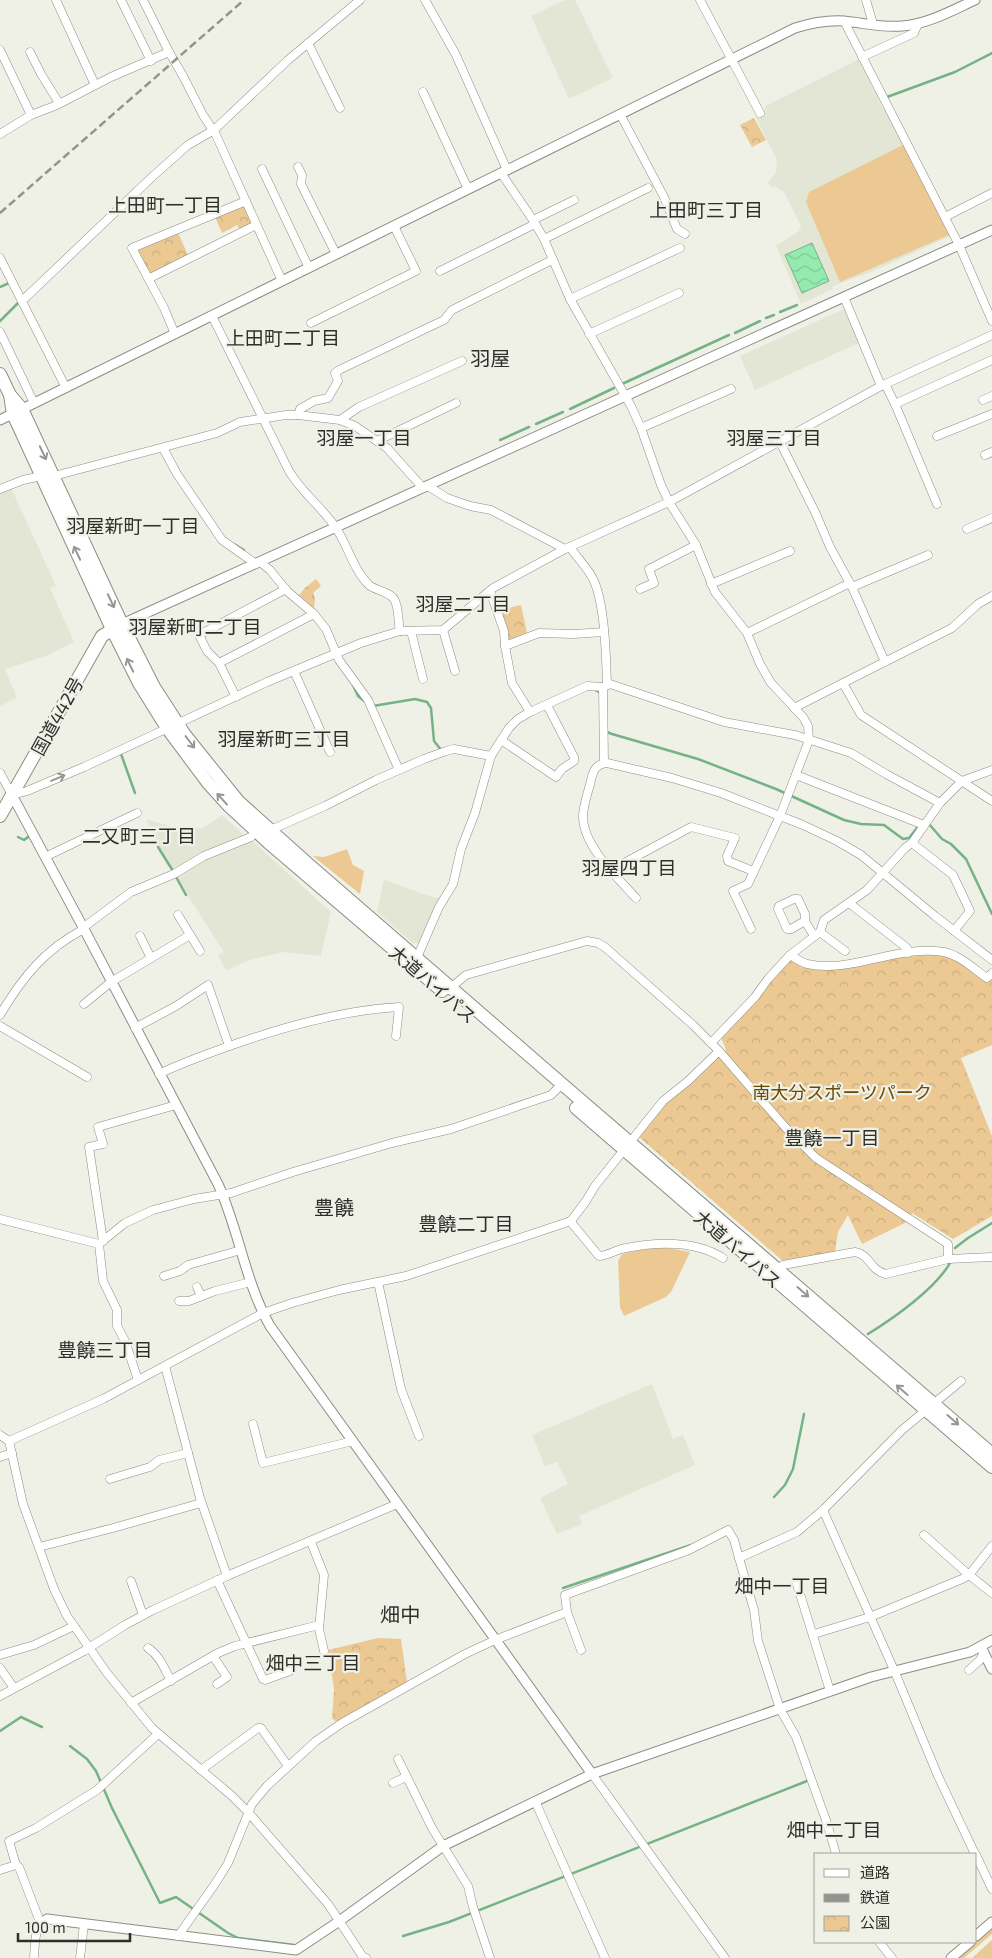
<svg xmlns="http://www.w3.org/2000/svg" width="992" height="1958" viewBox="0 0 992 1958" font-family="'Exo 2','Noto Sans JP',sans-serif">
<defs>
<pattern id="cemetery-stones" width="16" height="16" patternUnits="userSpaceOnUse" patternTransform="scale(1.25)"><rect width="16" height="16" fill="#ecc993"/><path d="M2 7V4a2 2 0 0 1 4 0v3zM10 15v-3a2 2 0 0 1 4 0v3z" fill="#cbad7f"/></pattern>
<pattern id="park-crowns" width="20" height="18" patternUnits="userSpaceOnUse" patternTransform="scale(1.25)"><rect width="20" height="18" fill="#ecc993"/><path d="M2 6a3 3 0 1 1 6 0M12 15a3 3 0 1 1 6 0" fill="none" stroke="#cbad7f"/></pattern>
<pattern id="water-waves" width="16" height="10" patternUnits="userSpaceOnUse" patternTransform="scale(1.25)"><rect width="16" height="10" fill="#94eaaf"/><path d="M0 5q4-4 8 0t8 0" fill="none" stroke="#80c997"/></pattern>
</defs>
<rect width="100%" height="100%" fill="#eff1e7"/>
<g fill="#e3e6d5">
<path d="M565 0H575L613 78 569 99 531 16Z"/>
<path d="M859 59 883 109 895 121 951 236 871 272 838 284 832 287 833 289 801 304 776 246 799 231 801 226 784 192 776 187 770 186 768 182 776 172 777 160 755 116 765 110V106Z"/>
<path d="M844 309 859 343 755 390 740 356Z"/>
<path d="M11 488 56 586 50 588 74 642 49 655 5 669 17 698 0 706V492Z"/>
<path d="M222 815 246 837 175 872 158 846 146 819 170 826 190 829 203 828Z"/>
<path d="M250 839 331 912 321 956 284 952 249 960 226 971 218 955 224 952 188 896 176 874 205 857Z"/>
<path d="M384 880 435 898H440L420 943H413L377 912Z"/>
<path d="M652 1384 673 1439 683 1435 695 1465 579 1516 582 1524 557 1534 540 1498 568 1484 557 1462 545 1466 532 1435Z"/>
</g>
<g fill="#ecc993">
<path d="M905 144 949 235 840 282 806 202 809 192Z"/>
<path d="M347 849 353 865 364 871 360 894 313 856 324 857Z"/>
<path d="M663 1247 690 1252 671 1292 666 1297 624 1316 620 1307 618 1261 622 1254 646 1249Z"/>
<path d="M992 1924V1934L964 1958H954L972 1942H976V1938Z"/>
<path d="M992 1940V1958H972Z"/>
</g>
<path fill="url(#cemetery-stones)" d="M316 579 321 586 313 593 315 599 314 608 299 595 305 588Z"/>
<g fill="url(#park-crowns)">
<path d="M754 118 766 140 752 147 740 125Z"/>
<path d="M244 206 252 224 240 230 237 225 222 233 215 217Z"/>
<path d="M178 233 188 255 150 274 137 249Z"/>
<path d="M521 605 527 633 507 643 500 610Z"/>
<path d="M932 954C955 956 969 967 987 980L992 975V1045L961 1058 992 1136V1216L953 1239 912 1213 907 1222 862 1244 848 1215 838 1232 835 1252 783 1261 639 1137 665 1103 691 1084 726 1050 721 1037 760 997 774 977 790 960 803 967Z"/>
<path d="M378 1638 401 1639 407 1682 339 1721H335L332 1718 334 1689 328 1650Z"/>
</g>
<path fill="url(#water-waves)" stroke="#75b287" d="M812 243 829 281 802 293 785 255Z"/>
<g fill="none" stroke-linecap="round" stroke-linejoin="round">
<g stroke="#75b287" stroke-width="2.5">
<path d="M887 97 955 72 992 53"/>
<path d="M0 287 9 283"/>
<path d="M780 312 797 305"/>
<path d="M766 318 774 315"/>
<path d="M0 321 19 302"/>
<path d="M735 333 760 321"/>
<path d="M622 384 729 335"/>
<path d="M570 409 614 388"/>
<path d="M536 424 563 412"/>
<path d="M500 440 529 427"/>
<path d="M234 544 244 550"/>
<path d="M352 683 358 696 368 704"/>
<path d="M591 688 602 693"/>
<path d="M373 706 415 699 427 702 431 708 434 741 442 751"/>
<path d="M606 729 607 732 612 734 698 759 776 789 844 820 861 824 884 825 903 839 909 838 917 828 921 826"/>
<path d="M121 754 135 793"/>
<path d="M929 824 942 839 951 844 966 859 992 914"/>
<path d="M18 837 24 840 28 837"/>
<path d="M158 847 173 871"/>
<path d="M175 875 186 895"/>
<path d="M955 1248 968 1238 992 1223"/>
<path d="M868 1334C894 1318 935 1289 950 1263"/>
<path d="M774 1497 785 1485 793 1469 804 1414"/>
<path d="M563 1588 691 1545"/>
<path d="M0 1731 21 1717 42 1727"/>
<path d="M70 1746 87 1759 96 1771 112 1808 160 1903 176 1897 228 1933 238 1938 294 1945"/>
<path d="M403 1936 449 1922 807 1781"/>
</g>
<g stroke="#8c8e85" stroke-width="9">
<g id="minor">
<path d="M56 0 95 85"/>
<path d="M121 0 151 61"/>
<path d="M143 0 169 52 183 76 203 115 216 135 282 281"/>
<path d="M425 0 456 55 507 170"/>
<path d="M700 0 760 113"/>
<path d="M866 0 873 24"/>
<path d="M844 21 959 245 992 321"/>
<path d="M308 43 340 108"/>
<path d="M0 50 31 115"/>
<path d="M30 52 41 74 59 103"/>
<path d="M862 57 914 33 918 24"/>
<path d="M423 92 468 189"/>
<path d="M620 114 664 197 677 229 685 234"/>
<path d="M0 134 31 115 57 105 111 77 169 52"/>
<path d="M298 167 302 175 301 184 336 254"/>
<path d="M262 169 309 268"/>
<path d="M501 173 533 220 544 239 570 299 631 406 641 428 661 485 669 502 696 545 715 592 747 633 760 664 771 683 803 717 808 726 809 740 780 816 748 884 733 891 751 929"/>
<path d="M945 217 992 193"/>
<path d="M533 220 574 200"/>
<path d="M544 239 648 188"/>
<path d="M0 258 66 388"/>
<path d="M440 271 535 224"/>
<path d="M150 278 256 225"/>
<path d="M844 297 881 386"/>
<path d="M570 299 680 248"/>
<path d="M22 301 152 177 188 145 214 130 288 60 360 0"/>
<path d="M212 316 289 471C302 493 322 507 336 528 348 546 353 569 369 585 376 591 392 592 395 601 399 609 398 622 400 631"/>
<path d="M311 323 416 271 394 226"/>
<path d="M0 332 34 403"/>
<path d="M175 334 164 308 132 248 246 201"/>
<path d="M589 334 679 293"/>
<path d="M885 384 895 404 937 504"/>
<path d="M983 400 992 396"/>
<path d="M895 404 992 360"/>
<path d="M298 415 300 409 314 401 328 398 338 381 335 373 339 370 444 320 452 310 552 260"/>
<path d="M340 420 359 407 462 361"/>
<path d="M641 428 731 389"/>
<path d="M937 436 992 414"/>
<path d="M779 440 816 514 830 547 852 587 885 662"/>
<path d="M377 441 456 403"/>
<path d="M163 448 177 474 222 540 256 564"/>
<path d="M985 455 992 452"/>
<path d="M54 476 217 433 240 422 286 415H298L340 420 355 426 387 448 423 488"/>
<path d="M428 486 447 498 470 506 491 510 565 549 669 502 881 386 992 335"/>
<path d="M0 489 23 480 42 476"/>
<path d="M967 529 992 518"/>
<path d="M570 547C577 558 589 569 594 581 605 606 606 656 607 684"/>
<path d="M260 562 270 570 287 591 314 614 326 629 339 660 368 700 399 770"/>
<path d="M711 584 790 551"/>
<path d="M852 587 928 555"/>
<path d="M640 589 654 583 649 569 696 545"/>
<path d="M443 630 455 671"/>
<path d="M411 631 423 679"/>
<path d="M747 633 850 583"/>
<path d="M505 646 539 633 574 634 604 632"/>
<path d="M219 663 314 614"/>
<path d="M294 671 330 752"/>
<path d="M843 683 952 628 978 604 992 596"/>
<path d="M236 697 219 663 207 651 199 635 286 589"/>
<path d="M794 708 843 683 861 715 992 801"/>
<path d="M530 712 587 686 603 687"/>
<path d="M501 740 556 777 562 769 574 761V757L547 705"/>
<path d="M604 763 603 687 610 684 724 722 795 735 851 753 886 774 940 803"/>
<path d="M0 773 12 795 27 791 84 767 267 682 361 643 400 631 443 630 493 588 565 549"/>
<path d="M796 775 924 825"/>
<path d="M271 834 275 828 325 806 376 780 424 759 446 751 454 749 491 756"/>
<path d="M912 843 953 875 970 911 954 931"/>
<path d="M45 857 137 813"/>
<path d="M611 870 691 827 735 838 727 856 728 861 753 871"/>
<path d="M636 898C617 877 582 845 583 815 584 805 587 794 590 785 592 774 594 764 607 763L672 778 721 793 803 825 837 841 861 855 935 916 992 960"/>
<path d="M849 903 907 948 908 953"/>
<path d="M178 915 200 951"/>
<path d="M805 921V914L798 899H794L779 906 778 909 787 929H791L805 921 814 936"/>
<path d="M84 927 131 892 174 874 204 856 251 837 258 828"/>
<path d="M820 932 845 951"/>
<path d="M140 936 151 958"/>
<path d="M790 955 820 932 824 920 867 890 905 848 912 843 940 803 962 781 992 770"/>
<path d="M416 960 439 907 453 884 461 849 475 813 491 756 509 728 518 719 530 712 512 683 505 646 504 631 490 591"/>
<path d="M84 1004 111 982 190 935"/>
<path d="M0 1015C22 978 45 949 84 929"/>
<path d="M0 1026 87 1077"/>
<path d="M135 1028 176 1006 208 985 229 1046"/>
<path d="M711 1043 755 997 768 979 790 955C795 958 801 962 807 964 851 974 899 944 944 952 961 956 974 969 987 978L992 973"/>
<path d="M719 1051 785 1127 816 1158 948 1244V1259"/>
<path d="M159 1074C186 1061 210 1053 238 1043 290 1025 344 1010 399 1007L396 1036"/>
<path d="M0 1219 99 1244"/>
<path d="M570 1221 599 1256C607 1256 614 1251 621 1249 654 1242 693 1239 723 1258"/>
<path d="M103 1241 89 1147 103 1144 98 1127 176 1105"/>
<path d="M778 1271 783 1265 855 1252C871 1255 869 1270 886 1274L948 1259 992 1257"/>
<path d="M164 1276 180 1271 188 1265 241 1250"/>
<path d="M378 1282 401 1389 419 1436"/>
<path d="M197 1287 201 1296"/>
<path d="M179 1301H189L215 1291 251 1282"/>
<path d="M165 1366 200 1498 227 1576"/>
<path d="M138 1380 125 1341 117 1326V1310L103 1281 99 1244 125 1223 153 1210 194 1199 231 1193 293 1172 392 1143 451 1129 551 1095 562 1084"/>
<path d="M253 1424 263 1463 353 1441"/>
<path d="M0 1435 9 1441 23 1504 54 1589 67 1616 107 1673 152 1728 232 1796 248 1812 328 1904 363 1957 366 1958"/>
<path d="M9 1441 103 1399 263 1313 292 1303 339 1290 406 1276 571 1221 586 1201 595 1186 663 1101 688 1081 719 1051 693 1025 606 948 598 943 587 941 466 975 448 990"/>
<path d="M0 1457 12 1453"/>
<path d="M110 1479 150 1467 159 1460 188 1453"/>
<path d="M823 1510 894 1670 938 1776 975 1854"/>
<path d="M924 1535 969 1575 992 1593"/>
<path d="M311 1542 324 1575 319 1629 324 1651"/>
<path d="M39 1547 113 1528 201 1503"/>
<path d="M739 1558 797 1532 823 1510 902 1430 961 1381"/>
<path d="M217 1580 263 1679 265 1680 290 1671"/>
<path d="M131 1581 143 1615"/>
<path d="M796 1581 830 1691"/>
<path d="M814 1634 870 1617 962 1579 969 1575 992 1546"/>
<path d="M148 1648C160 1656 164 1668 171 1681"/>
<path d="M581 1650 567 1612 565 1595 689 1550 728 1530 734 1540 739 1558 754 1610 758 1641 780 1709 796 1737 827 1823 836 1854"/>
<path d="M0 1655 34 1645 74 1626"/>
<path d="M213 1656 227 1677 217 1684"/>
<path d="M0 1668 14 1688"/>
<path d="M969 1670 980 1660 984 1652"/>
<path d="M0 1696 84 1651 125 1625 153 1610 227 1576 397 1504"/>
<path d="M131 1703 218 1653 235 1646 319 1625"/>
<path d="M398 1759 432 1828 468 1886 473 1907 490 1958"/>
<path d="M201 1770 258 1728H261L288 1766"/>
<path d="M592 1774 725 1958"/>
<path d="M393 1783 406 1777"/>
<path d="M535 1801 605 1958"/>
<path d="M976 1855 992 1889"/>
<path d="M16 1865 9 1841 36 1828 97 1790 158 1734"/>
<path d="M0 1870 16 1865 19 1867 40 1922"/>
<path d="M178 1936 215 1884 228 1863 252 1804 267 1786 316 1741 342 1723 465 1654 495 1640 567 1612"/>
<path d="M879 1942 892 1958"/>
<path d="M34 1958C35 1946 34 1926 45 1920"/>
<path d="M80 1958 84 1924"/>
</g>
</g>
<g stroke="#8c8e85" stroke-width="11">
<g id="tertiary">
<path d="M0 420 795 28C811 23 828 20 844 21 864 23 883 28 902 26 928 24 951 11 975 0"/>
<path d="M122 624 992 230"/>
<path d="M12 795 84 929 218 1184C239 1230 245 1282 270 1326L592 1774"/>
<path d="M981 1647 992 1669"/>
<path d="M47 1919 296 1950 338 1922 443 1846 592 1774 871 1677 970 1652 992 1640"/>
<path d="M976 1936 992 1922"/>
<path d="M951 1958 970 1942"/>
</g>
</g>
<g stroke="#8c8e85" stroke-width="14">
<g id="trunk">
<path d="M0 374 10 395 22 409 122 624 154 687 185 735 238 801 308 864 562 1084 992 1454"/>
<path d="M10 395 13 414 112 629 139 683 167 728 208 783 228 805 270 844 442 991"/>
<path d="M0 816 102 636 120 625"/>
<path d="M576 1108 992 1467"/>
</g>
</g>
<use href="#minor" stroke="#fff" stroke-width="8"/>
<use href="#tertiary" stroke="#fff" stroke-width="9"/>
<use href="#trunk" stroke="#fff" stroke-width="12"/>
<path stroke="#92948d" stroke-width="2.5" stroke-dasharray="8 4" stroke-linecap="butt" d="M0 213 244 0"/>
</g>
<defs><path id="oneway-shaft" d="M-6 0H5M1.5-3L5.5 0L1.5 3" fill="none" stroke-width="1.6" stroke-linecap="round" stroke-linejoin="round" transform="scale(1.25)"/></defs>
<g stroke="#969795">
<use href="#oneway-shaft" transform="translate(43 453) rotate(65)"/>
<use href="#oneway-shaft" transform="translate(77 553) rotate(-115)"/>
<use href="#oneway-shaft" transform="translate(111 601) rotate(65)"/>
<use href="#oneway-shaft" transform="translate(130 665) rotate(-116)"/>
<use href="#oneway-shaft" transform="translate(190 742) rotate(53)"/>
<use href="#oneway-shaft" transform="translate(58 778) rotate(-23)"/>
<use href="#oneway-shaft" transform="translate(222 799) rotate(-132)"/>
<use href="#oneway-shaft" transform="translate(803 1292) rotate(41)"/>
<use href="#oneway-shaft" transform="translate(902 1390) rotate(-139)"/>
<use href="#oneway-shaft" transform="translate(953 1420) rotate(41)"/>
</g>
<g text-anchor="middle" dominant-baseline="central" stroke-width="4.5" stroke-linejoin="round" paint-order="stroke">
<g font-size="18" fill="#2e2f2b" stroke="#eff1e7">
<text transform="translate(57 716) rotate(-61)">国道442号</text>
<text transform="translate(433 984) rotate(41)">大道バイパス</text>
<text transform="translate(738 1249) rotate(41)">大道バイパス</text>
</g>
<g font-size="18" fill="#6a4903" stroke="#eff1e7">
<text x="842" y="1092">南大分スポーツパーク</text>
</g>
<g font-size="19" fill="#2e2f2b" stroke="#eff1e7">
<text x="165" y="204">上田町一丁目</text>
<text x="706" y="209">上田町三丁目</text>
<text x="283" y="337">上田町二丁目</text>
<text x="364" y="437">羽屋一丁目</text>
<text x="774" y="437">羽屋三丁目</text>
<text x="133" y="525">羽屋新町一丁目</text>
<text x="463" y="603">羽屋二丁目</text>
<text x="195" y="626">羽屋新町二丁目</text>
<text x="284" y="738">羽屋新町三丁目</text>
<text x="139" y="835">二又町三丁目</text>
<text x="629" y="867">羽屋四丁目</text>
<text x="832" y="1137">豊饒一丁目</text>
<text x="466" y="1223">豊饒二丁目</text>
<text x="105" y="1349">豊饒三丁目</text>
<text x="782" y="1585">畑中一丁目</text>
<text x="313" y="1662">畑中三丁目</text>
<text x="834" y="1829">畑中二丁目</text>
</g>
<g font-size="20" fill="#2e2f2b" stroke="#eff1e7">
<text x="490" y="358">羽屋</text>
<text x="334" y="1207">豊饒</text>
<text x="400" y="1614">畑中</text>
</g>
</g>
<rect x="814" y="1853" width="162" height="90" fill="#eff1e7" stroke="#a2a39c"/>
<rect x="824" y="1869" width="25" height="8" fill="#ffffff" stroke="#a2a39c"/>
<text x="860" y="1878" font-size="15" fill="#2e2f2b">道路</text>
<rect x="824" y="1894" width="25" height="8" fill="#92948d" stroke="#a2a39c"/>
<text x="860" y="1903" font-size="15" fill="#2e2f2b">鉄道</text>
<rect x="824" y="1916" width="25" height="15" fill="url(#park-crowns)" stroke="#a2a39c"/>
<text x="860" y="1928" font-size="15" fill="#2e2f2b">公園</text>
<path d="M18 1933v8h112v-8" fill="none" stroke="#2e2f2b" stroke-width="2.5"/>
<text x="25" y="1933" font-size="15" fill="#2e2f2b" stroke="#eff1e7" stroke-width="4" paint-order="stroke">100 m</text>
</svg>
